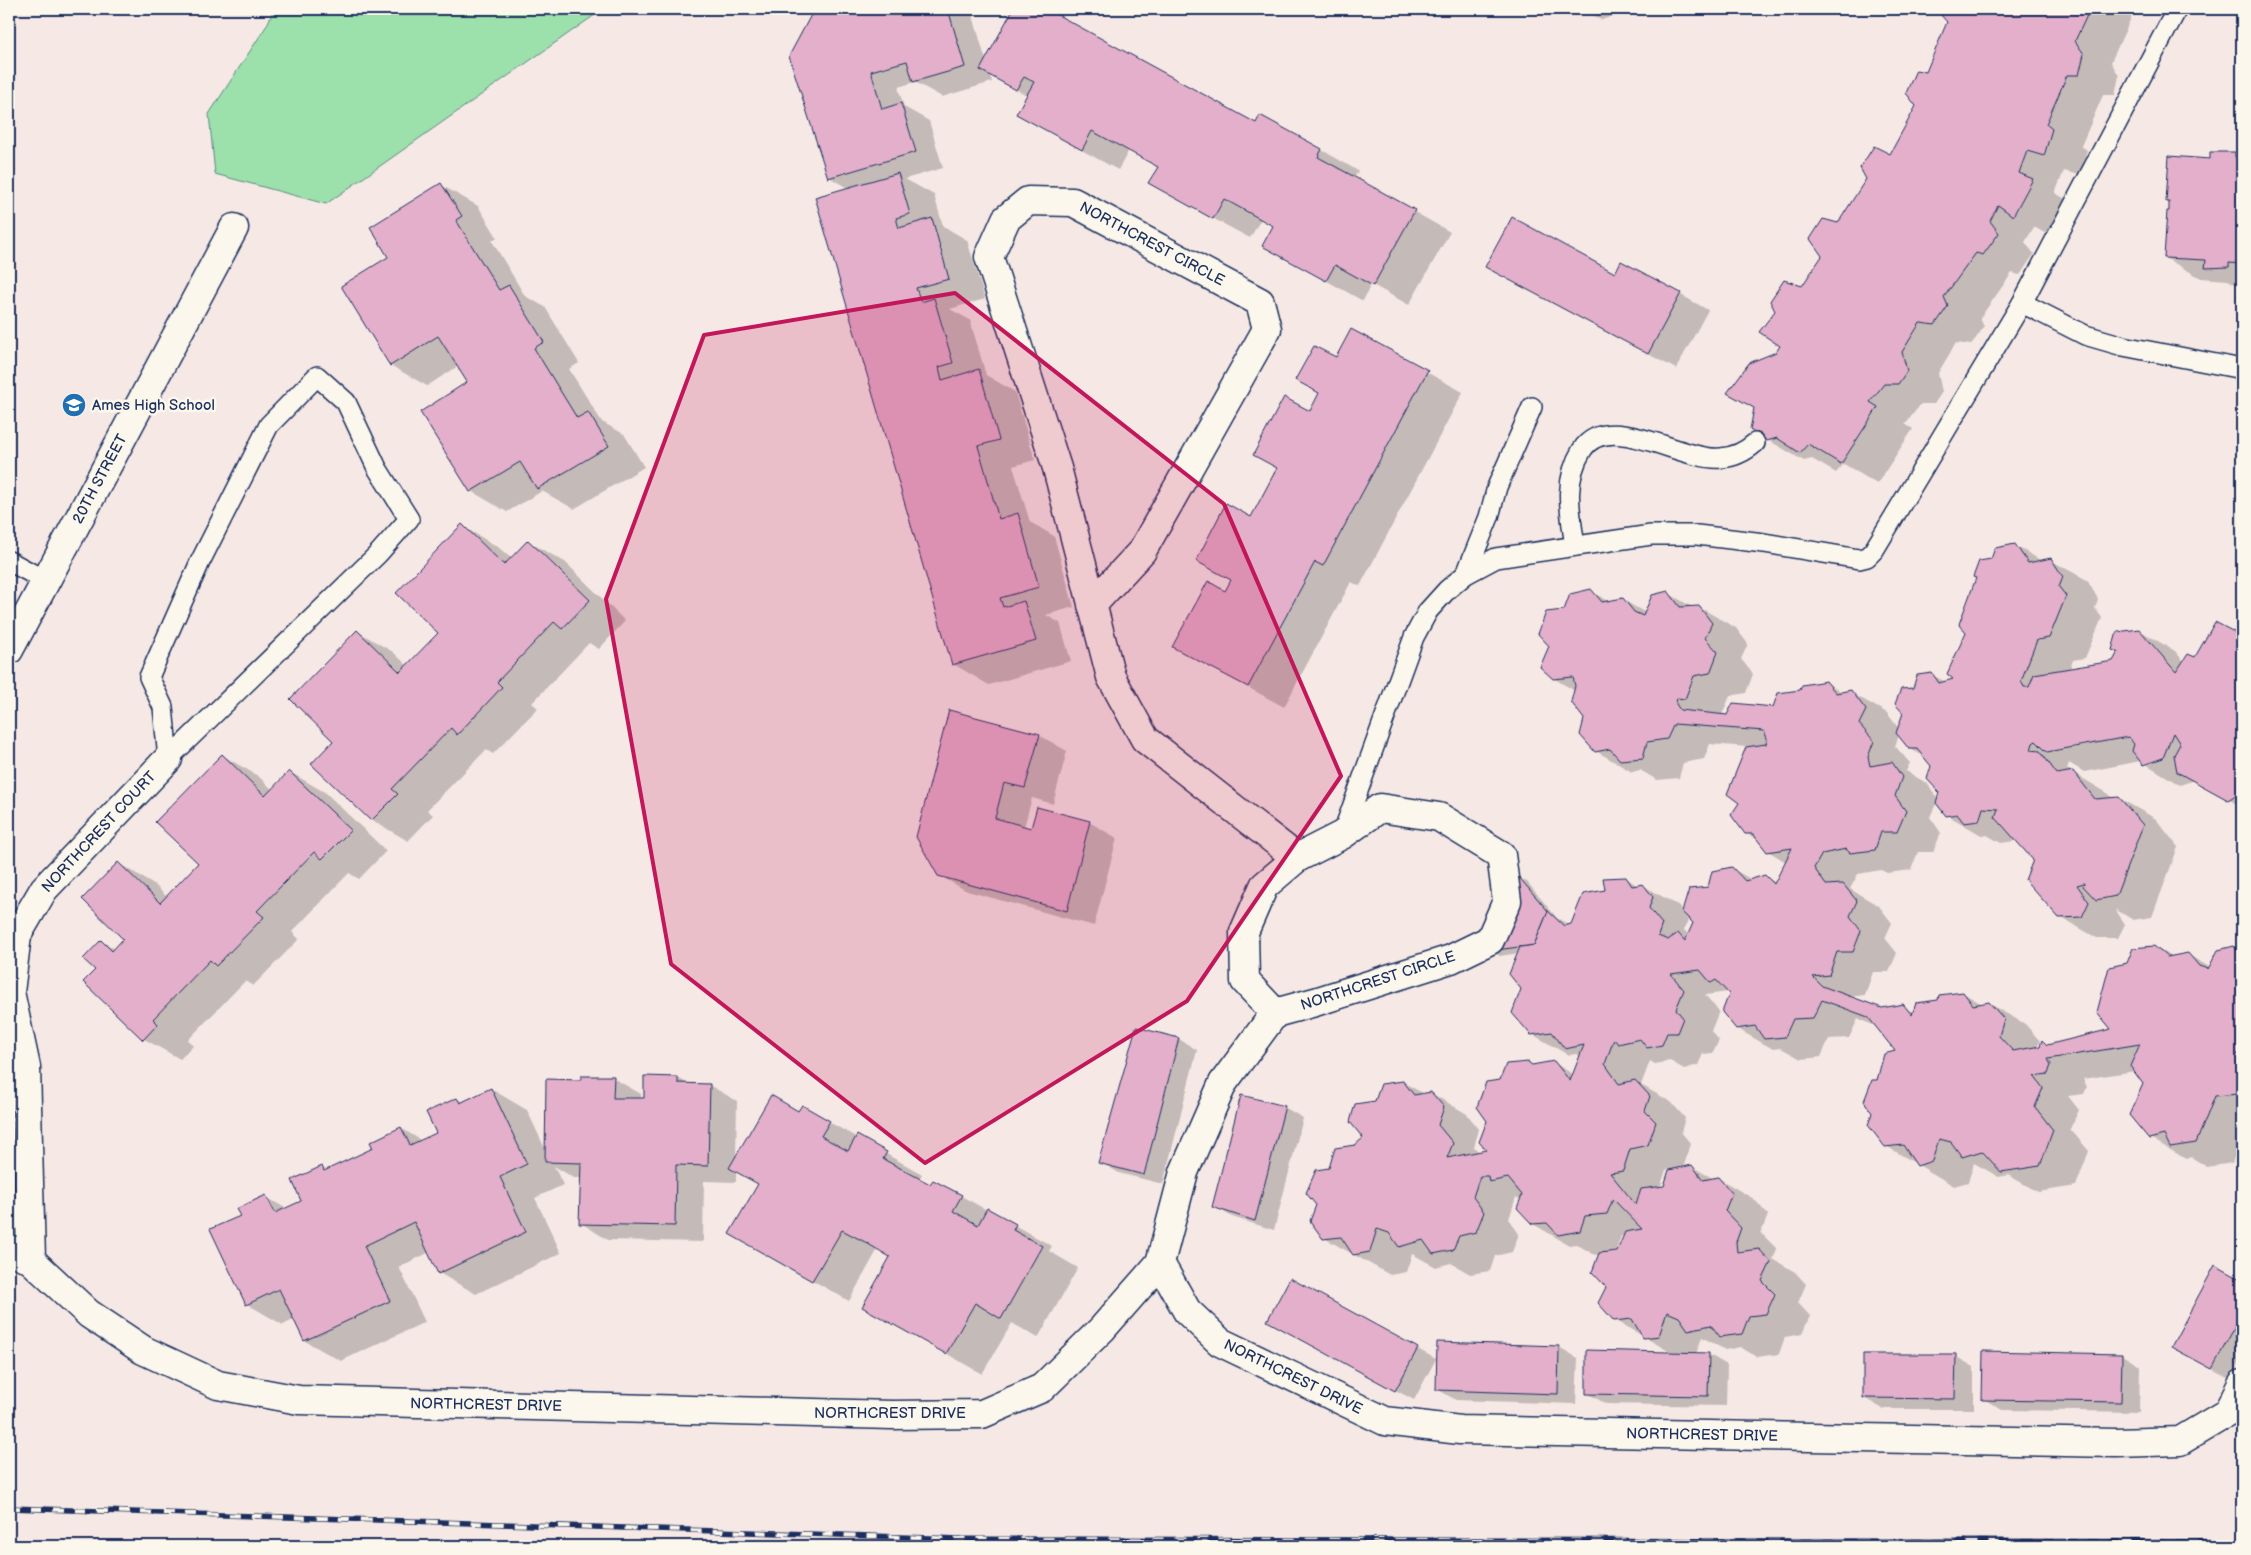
<svg xmlns="http://www.w3.org/2000/svg" width="2251" height="1555" viewBox="0 0 2251 1555" font-family="'Balsamiq Sans',sans-serif">
<rect width="100%" height="100%" fill="#f6e9e5"/>
<filter id="ink" filterUnits="userSpaceOnUse"><feTurbulence type="fractalNoise" baseFrequency=".02" numOctaves="2"/><feDisplacementMap in="SourceGraphic" scale="10" xChannelSelector="R" yChannelSelector="G"/><feConvolveMatrix kernelMatrix="1 2 1 2 8 2 1 2 1" color-interpolation-filters="sRGB"/></filter>
<g filter="url(#ink)">
<path fill="#9ce0ab" stroke="#5c8884" d="M274 9H607L599 12 326 204 215 174 209 114 267 25Z"/>
<g fill="#0003" fill-rule="evenodd">
<path d="M836 9H971L986 61 1015 9H1045L1256 124 1260 117 1322 150 1358 171 1354 178 1450 232 1409 305 1371 284 1363 301 1264 246 1275 226 1261 219 1250 238 1186 204 1159 167 1129 150 1118 170 1054 135 1028 96 990 75 992 82 942 97 915 82 898 87 904 107 929 121 943 168 905 179 934 195 943 226 967 240 985 299 950 309 970 320 986 375 1015 392 1035 460 1013 466 1030 522 1054 536 1074 607 1046 615 1060 623 1071 661 989 685 953 664 849 189 829 177 812 16Z"/>
<path d="M1330 9H1340L1338 13Z"/>
<path d="M1582 9H1633L1602 20Z"/>
<path d="M1944 9H2135L2111 62 2119 76 2115 95H2103L2081 146 2087 150 2080 175 2064 171 2055 193 2069 201 2050 236 2034 227 2025 242 2034 254 2020 275 2012 273 1980 318 1984 327 1971 345 1956 343 1938 373 1942 392 1934 404H1921L1905 424 1913 429 1877 484 1844 464 1836 473 1812 459 1804 461 1768 440 1777 353 1782 346 1803 287 1823 256 1839 224 1891 155 1917 106 1927 74 1949 22 1942 13Z"/>
<path d="M2234 154 2242 158V288L2228 280 2201 278 2165 258 2171 213 2170 203 2167 201 2211 160Z"/>
<path d="M441 185 478 206 497 237 492 241 525 296 545 307 579 363 569 369 602 422 624 434 644 467 574 509 542 491 507 512 471 491 469 383 458 366 427 386 390 365V257Z"/>
<path d="M1622 262 1708 310 1676 369 1514 282 1616 274Z"/>
<path d="M1351 331 1463 392 1360 586 1351 582 1284 707 1174 647 1226 592 1232 581 1197 561 1251 519 1311 413Z"/>
<path d="M462 526 498 547 512 559 529 542 565 562 625 621 599 649 589 643 532 703 538 708 493 754 486 750 427 810 433 815 408 841 372 820 335 741 357 631 393 652 408 666 440 633Z"/>
<path d="M2014 545 2042 561 2050 560 2087 580 2098 599 2095 608 2102 618 2085 658 2073 660 2070 669 2114 662 2139 630 2175 651 2184 662 2196 659 2215 624 2242 638V807L2194 780 2180 785 2141 761 2084 772 2069 763 2067 769 2109 794 2113 799 2119 798 2156 819 2178 847 2152 917 2133 920 2115 909 2125 924 2118 938H2097L2060 917 2034 859 2016 839 2015 841 2001 843 1987 835 1983 836 1947 815 1937 802 1930 817 1941 833 1933 852H1918L1911 870 1887 873 1881 870 1858 874 1850 889 1879 906 1892 923 1885 938 1897 953 1889 972H1873L1865 995 1849 997 1882 1009 1902 1006 1914 1013 1939 1001 1963 993 1982 1004 1988 1003 2025 1024 2040 1041 2037 1048 2041 1047 2043 1042 2049 1046 2113 1029 2128 964 2154 947 2172 957 2187 954 2211 968 2233 948 2242 953V1138L2232 1163 2207 1167 2191 1157 2186 1159 2150 1138 2145 1083 2135 1071 2083 1079 2087 1087 2084 1094 2068 1096 2079 1110 2070 1129 2089 1151 2076 1186 2038 1192 2008 1175 1999 1177 1974 1163 1968 1182 1954 1186 1886 1146 1873 1112 1878 1081 1897 1052 1878 1027 1858 1019 1849 1038 1829 1039 1821 1057 1801 1059 1781 1048 1773 1049 1736 1028 1730 994 1728 992 1705 995 1719 1011 1711 1031 1719 1040 1713 1053 1703 1054 1698 1065 1684 1069 1670 1061 1655 1064 1650 1061 1641 1085 1671 1102 1685 1118 1681 1132 1691 1144 1683 1168 1691 1166 1714 1179 1718 1178 1754 1199 1768 1215 1761 1233 1777 1249 1773 1259 1795 1272 1806 1284 1798 1303 1810 1316 1802 1334 1785 1337 1779 1354 1757 1357 1740 1347 1725 1350 1702 1337 1696 1354H1708L1727 1365 1726 1406 1606 1404 1587 1393 1672 1353 1615 1320 1600 1254 1595 1255 1576 1244 1569 1245 1533 1224 1521 1200 1516 1197 1509 1219 1519 1234 1512 1252 1495 1256 1490 1271 1470 1274 1451 1263 1436 1267 1412 1254 1406 1272 1390 1275 1324 1238 1330 1169 1365 1139 1376 1102 1403 1082 1424 1094 1431 1093 1467 1114 1479 1129 1474 1147 1479 1152 1488 1151 1501 1081 1534 1066 1553 1062 1574 1075 1581 1057 1577 1054 1568 1055 1532 1034 1522 989 1519 953 1500 956 1491 951 1519 878 1527 882 1557 918 1571 926 1607 891 1626 878 1638 886 1642 885 1679 906 1683 912 1731 868 1752 880 1765 876 1776 883 1786 862 1768 851 1760 841 1746 833 1740 803 1748 747 1710 744 1704 759 1683 763 1679 778 1657 780 1640 770 1632 772 1596 751 1575 691 1553 678 1565 611 1590 591 1610 602 1623 600 1646 613 1668 593 1694 608 1699 607 1736 628 1748 644 1741 659 1753 674 1746 693 1730 696 1722 715 1774 708 1801 691 1825 682 1844 693 1850 692 1887 713 1899 729 1914 689 1932 675 1946 682 1956 680 1967 632 1992 560ZM1899 735 1909 748 1926 758 1932 766 1940 792 1938 799 1928 784 1906 771 1910 763 1895 746ZM1689 917 1694 922 1689 935 1684 930ZM1670 1169 1665 1187 1660 1188 1666 1170ZM1621 1236H1625L1617 1256H1614Z"/>
<path d="M1039 735 1067 751 1053 804 1032 798 1024 827 1032 829 1089 822 1117 838 1094 926 967 891 938 875 917 837Z"/>
<path d="M222 755 258 776 273 790 290 772 326 793 386 851 359 879 349 873 292 932 299 939 253 986 245 981 188 1040 193 1046 180 1059 144 1039 96 970 101 941 115 949 125 939 118 863 154 884 167 897 199 863Z"/>
<path d="M1179 1039 1197 1050 1163 1184 1119 1173 1100 1162Z"/>
<path d="M613 1078 641 1094V1099L645 1100 678 1078 688 1084 709 1085 737 1101 736 1158 799 1113 829 1122 922 1174 919 1179 931 1185 934 1181 1052 1246 1049 1251 1078 1268 1038 1338 1012 1323 982 1374 864 1306 891 1257 878 1249 849 1301 731 1234 760 1184 736 1170V1182L704 1181 703 1242 608 1240 581 1223 582 1178H574L554 1166 563 1185 535 1198 561 1253 476 1294 439 1273 430 1252 399 1267 425 1322 341 1361 305 1341 295 1319 283 1325 247 1304 241 1217 266 1197 287 1209 303 1201 322 1168 327 1171 375 1148 401 1128 422 1141 438 1133 457 1099 463 1102 491 1089 527 1110 546 1151 582 1081Z"/>
<path d="M1284 1107 1303 1118 1274 1230 1232 1217 1214 1206Z"/>
<path d="M2215 1267 2242 1282V1358L2231 1379 2191 1358Z"/>
<path d="M1291 1280 1436 1359 1414 1400 1287 1332Z"/>
<path d="M1559 1347 1578 1358 1576 1404 1456 1400 1437 1389Z"/>
<path d="M2122 1355 2140 1366 2139 1412 2002 1410 1984 1399Z"/>
<path d="M1955 1356 1974 1367V1409H1883L1864 1398Z"/>
</g>
<g fill="#e3afca" stroke="#1b2f5e">
<path d="M832 9H948L965 67 913 82 907 61 871 71 882 109 901 103 916 152 828 178 789 56 811 15Z"/>
<path d="M1013 9H1047L1256 123 1260 115 1322 149 1318 157 1415 210 1373 286 1335 265 1326 281 1262 246 1273 226 1224 199 1213 219 1148 183 1158 167 1092 131 1082 150 1016 114 1034 82 1024 77 1016 90 980 70Z"/>
<path d="M1942 9H2090L2075 41 2084 54 2079 75H2067L2046 124 2052 129 2044 156 2027 151 2019 173 2033 179 2013 216 1998 205 1990 221 1999 233 1983 255 1976 253 1944 297 1948 306 1935 325 1920 323 1902 352 1907 371 1898 384H1884L1870 402 1878 407 1841 464 1808 444 1800 453 1777 438 1767 441 1750 430 1754 408 1727 393 1749 363 1776 352 1780 346 1759 332 1775 311 1770 301 1784 280 1802 286 1822 256 1810 239 1823 219 1838 223 1866 179 1860 168 1874 146 1890 154 1916 106 1906 93 1916 70 1926 72 1947 22 1940 14Z"/>
<path d="M2210 152H2235V157L2242 158V264L2229 263V267L2205 268 2206 260 2164 258 2167 211H2169V202H2166L2169 156 2210 159Z"/>
<path d="M898 173 910 214 896 218 899 228 932 218 949 279 916 288 921 302 934 298 953 363 939 367 942 380 979 369 999 440 978 446 999 519 1018 513 1039 587 1000 598 1003 607 1024 601 1036 641 952 665 815 197Z"/>
<path d="M441 183 462 216 456 220 499 290 509 285 544 342 534 348 577 418 588 412 609 446 537 489 520 462 470 492 420 412 467 382 438 336 390 366 341 286 388 257 370 227Z"/>
<path d="M1512 217 1615 273 1621 261 1681 293 1648 354 1485 267Z"/>
<path d="M1351 329 1428 370 1323 566 1315 562 1248 687 1172 647 1208 581 1225 591 1231 580 1196 561 1226 503 1251 517 1277 468 1253 455 1284 397 1310 411 1319 393 1295 380 1314 346 1336 357Z"/>
<path d="M462 524 504 565 528 540 590 600 562 629 554 622 497 682 502 687 457 735 451 728 392 789 398 794 371 821 311 764 333 741 290 699 357 630 400 672 438 633 396 593Z"/>
<path d="M2015 544 2028 563 2051 558 2063 577 2059 587 2066 596 2049 638 2037 640 2021 681 2024 687H2029L2034 674 2113 661 2118 652 2112 650 2117 632 2139 629 2176 672 2188 654 2195 657 2215 622 2242 636V791L2228 800 2177 772 2174 755 2180 744 2173 733 2163 758 2143 765 2132 751 2134 744 2128 737 2047 752 2036 741 2033 743 2031 750 2040 751 2057 774 2073 771 2095 799 2119 797 2143 825 2116 896 2096 900 2083 886 2084 883 2077 885 2089 902 2082 917 2059 918 2025 880 2033 860 1995 817 1998 809 1983 808 1979 821 1964 823 1957 814 1946 816 1936 803 1939 792 1927 779 1931 766 1917 749H1909L1896 733 1903 713 1895 704 1901 689 1913 688 1917 675 1932 673 1939 683 1953 679 1947 674 1966 632 1959 624 1976 578 1973 577 1979 561 1991 559 1995 548Z"/>
<path d="M1591 589 1602 602 1623 598 1634 612 1643 616 1652 595 1668 591 1680 607 1699 606 1712 623 1705 638 1718 652 1710 673 1694 676 1685 699 1677 698 1676 704 1680 710 1727 715 1733 703 1773 707 1778 693 1800 690 1802 685 1826 681 1836 693 1851 690 1866 710 1859 724 1874 741 1868 757 1870 766 1892 762 1902 777 1895 796 1906 811 1897 832H1881L1875 850 1850 853 1846 849 1822 854 1814 868 1826 885 1843 884 1857 901 1850 916 1861 931 1853 952H1837L1829 975 1813 977 1822 986 1882 1008 1903 1004 1912 1015 1916 1003 1938 1000 1939 995 1963 992 1973 1005 1989 1002 2004 1019 1999 1036 2013 1051 2040 1046 2042 1040 2047 1045 2111 1029 2097 1012 2109 967 2127 963 2133 948 2154 946 2167 957 2188 953 2199 966 2208 969 2218 950 2234 946 2242 957V1053L2237 1054 2242 1061V1080L2238 1094 2215 1096 2196 1143 2170 1147 2164 1135 2149 1139 2129 1115 2143 1084 2130 1066 2140 1044 2048 1059 2051 1065 2048 1074 2034 1076 2043 1088 2035 1107 2053 1130 2040 1166 2001 1172 1982 1151 1962 1157 1951 1142 1939 1139 1932 1161 1917 1166 1903 1145 1885 1147 1868 1125 1872 1113 1864 1101 1872 1080H1877L1884 1054 1895 1051 1868 1017 1822 1000 1813 1018 1793 1019 1785 1037 1764 1039 1755 1026 1736 1029 1722 1012 1729 994 1716 980 1711 983 1700 970 1671 974 1684 990 1676 1009 1683 1018 1677 1033H1667L1662 1045 1647 1048 1640 1039 1618 1044 1614 1039 1605 1064 1619 1084 1635 1080 1650 1096 1645 1111 1656 1122 1648 1145 1630 1149 1623 1171 1610 1173 1636 1205 1641 1189 1664 1186 1669 1170 1692 1165 1703 1180 1718 1177 1732 1193 1725 1211 1741 1228 1736 1242 1737 1252 1759 1249 1771 1262 1762 1281 1775 1294 1766 1314 1749 1316 1742 1334 1720 1337 1711 1325 1688 1330 1679 1317 1667 1312 1659 1336 1643 1338 1632 1319 1614 1321 1598 1303 1606 1287 1592 1272 1599 1253 1617 1251 1625 1232 1642 1229 1613 1199 1607 1214 1585 1216 1580 1231 1558 1235 1547 1223 1532 1224 1517 1208 1522 1195 1508 1178 1489 1182 1488 1176H1480L1473 1197 1484 1212 1476 1232 1459 1236 1453 1250 1433 1254 1423 1240 1399 1247 1389 1233 1377 1229 1370 1252 1353 1255 1341 1237 1323 1239 1310 1221 1316 1205 1306 1193 1316 1170 1329 1168 1335 1148 1355 1145 1363 1138 1350 1122 1355 1104 1375 1101 1381 1084 1403 1081 1414 1095 1431 1092 1444 1107 1438 1125 1453 1143 1447 1158 1486 1150 1479 1142 1487 1121 1477 1107 1486 1082 1500 1080 1506 1064 1528 1062 1532 1065 1554 1061 1570 1081 1584 1045 1565 1049 1552 1032 1531 1035 1512 1013 1521 989 1509 974 1520 947 1534 945 1548 911 1564 926 1571 924 1583 894 1605 890 1603 878 1626 877 1632 886 1643 884 1653 897 1649 908 1662 924 1658 936 1668 940 1678 933 1685 941 1693 923 1682 912 1689 889 1708 887 1712 871 1732 867 1745 881 1765 875 1774 884 1792 848 1767 852 1753 834H1745L1731 815 1739 803 1727 794 1746 747 1766 744 1767 738 1764 731 1674 724 1667 739 1647 742 1643 758 1620 760 1610 749 1595 752 1580 735 1584 719 1571 702 1575 686 1573 677 1553 679 1540 667 1549 646 1538 634 1546 612 1564 610 1570 594Z"/>
<path d="M949 710 1040 734 1025 788 1004 783 995 818 1031 828 1037 807 1090 821 1067 911 938 876 916 837Z"/>
<path d="M222 754 265 796 289 771 351 830 322 859 314 852 257 911 264 917 216 966 210 960 153 1019 158 1024 143 1040 83 982 95 970 83 959 101 940 112 951 123 939 82 899 118 862 160 903 198 863 155 822Z"/>
<path d="M1517 875 1548 911 1534 945 1489 951Z"/>
<path d="M1136 1027 1179 1038 1144 1175 1098 1163Z"/>
<path d="M581 1076H614L613 1098H644V1076L678 1077V1083L710 1084 708 1166 676 1165 675 1226 579 1224 581 1163 545 1162 546 1079 581 1080Z"/>
<path d="M491 1088 527 1164 500 1177 526 1232 438 1274 414 1222 364 1246 390 1301 304 1341 279 1289 246 1305 210 1229 240 1216 236 1209 266 1195 275 1213 301 1201 292 1180 322 1166 324 1171 373 1148 370 1142 401 1127 410 1145 436 1133 426 1112 457 1098 460 1103Z"/>
<path d="M771 1095 798 1111 802 1105 830 1121 821 1136 848 1151 857 1135 887 1152 883 1159 930 1184 933 1180 962 1195 953 1211 978 1225 987 1208 1016 1224 1013 1230 1042 1246 1001 1319 975 1303 946 1354 862 1307 890 1257 865 1242 842 1230 812 1281 729 1234 758 1184 729 1168Z"/>
<path d="M1241 1095 1285 1106 1255 1221 1212 1207Z"/>
<path d="M2215 1265 2242 1280V1314L2212 1369 2171 1347Z"/>
<path d="M1290 1278 1418 1348 1395 1391 1267 1321Z"/>
<path d="M1437 1342 1559 1346 1558 1394 1436 1390Z"/>
<path d="M1586 1350 1709 1353 1708 1396 1586 1394Z"/>
<path d="M1983 1351 2122 1354 2121 1402 1982 1400Z"/>
<path d="M1863 1354H1956L1955 1399 1863 1398Z"/>
</g>
<g fill="none" stroke-linecap="round" stroke-linejoin="round">
<g stroke="#1b2f5e" stroke-width="22">
<g id="service">
<path d="M2022 303 2085 335 2123 346 2242 369"/>
<path d="M317 376 346 402 377 468 409 519 378 554 168 759 163 707 149 677 200 562 269 425Z"/>
<path d="M1575 546C1570 512 1563 481 1582 450 1608 409 1683 462 1721 458 1734 457 1746 451 1755 443"/>
<path d="M9 561 46 581"/>
<path d="M1466 574 1489 517 1497 487 1532 407"/>
<path d="M1342 835 1414 637 1428 611 1447 590 1466 574 1496 558 1651 535H1697L1764 543 1859 559 1867 557 1874 550 2022 303 2177 9"/>
</g>
</g>
<g stroke="#1b2f5e" stroke-width="31">
<g id="minor">
<path d="M1092 605 1142 551 1267 329 1260 302 1073 202 1028 201 1006 219 989 257 1057 468 1111 677 1145 739 1297 858"/>
<path d="M9 650 234 228"/>
<path d="M9 1249 31 1260 89 1314 143 1350 218 1385 299 1400 892 1415 982 1414 1042 1388 1102 1329 1160 1263 1187 1311 1220 1342 1385 1421 1460 1430 2116 1443 2180 1441 2227 1413 2242 1384"/>
<path d="M31 1260 26 1067 10 992 17 935 44 889 168 759"/>
<path d="M1160 1263 1184 1172 1223 1083 1275 1013 1245 981 1244 932 1264 886 1297 858 1342 835 1380 808 1439 817 1501 855 1507 901 1490 940 1451 959 1315 1002 1275 1013"/>
</g>
</g>
<use href="#service" stroke="#fbf7ec" stroke-width="19"/>
<use href="#minor" stroke="#fbf7ec" stroke-width="28"/>
<g stroke="#1b2f5e" stroke-width="5.5">
<path id="rail" d="M9 1508 962 1539 2242 1542"/>
</g>
<use href="#rail" stroke="#fbf7ec" stroke-width="4" stroke-dasharray="11" stroke-linecap="butt"/>
</g>
</g>
<path fill="#c2185b" fill-opacity="0.2" stroke="#c2185b" stroke-width="4" stroke-linejoin="round" d="M955 293 1224 504 1341 776 1187 1001 925 1163 671 964 606 599 704 335Z"/>
<defs>
<g id="school-disc" transform="scale(1.25)"><circle r="9.5" fill="#1f6fb2" stroke="#fbf7ec"/><path d="M0-5L7-2L0 1L-7-2ZM-4 1L0 2.5L4 1V4Q0 6-4 4Z" fill="#fff"/></g>
</defs>
<g fill-rule="evenodd">
<use href="#school-disc" x="74" y="405"/>
</g>
<g text-anchor="middle" dominant-baseline="central" stroke-width="5" stroke-linejoin="round" paint-order="stroke">
<g font-size="15" fill="#1b2f5e" stroke="#fbf7ec">
<text transform="translate(1152 244) rotate(28)">NORTHCREST CIRCLE</text>
<text transform="translate(100 479) rotate(-62)">20TH STREET</text>
<text transform="translate(99 832) rotate(-47)">NORTHCREST COURT</text>
<text transform="translate(1378 981) rotate(-18)">NORTHCREST CIRCLE</text>
<text transform="translate(1293 1377) rotate(26)">NORTHCREST DRIVE</text>
<text transform="translate(486 1405) rotate(1)">NORTHCREST DRIVE</text>
<text x="890" y="1413">NORTHCREST DRIVE</text>
<text transform="translate(1702 1435) rotate(1)">NORTHCREST DRIVE</text>
</g>
<g font-size="15" fill="#1b2f5e" stroke="#fbf7ec" text-anchor="start">
<text x="92" y="405">Ames High School</text>
</g>
</g>
<rect width="2251" height="1555" fill="none" stroke="#fbf7ec" stroke-width="30"/>
<rect x="15" y="15" width="2221" height="1525" fill="none" stroke="#1b2f5e" stroke-width="2" filter="url(#ink)"/>
</svg>
